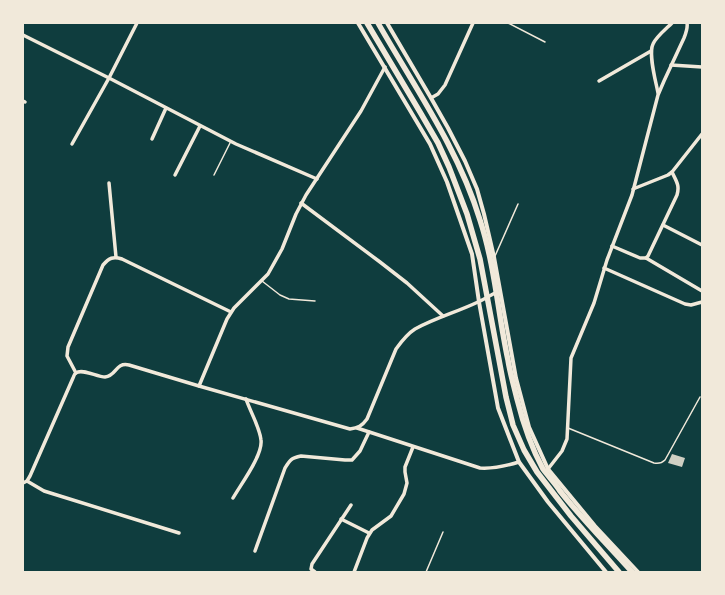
<svg xmlns="http://www.w3.org/2000/svg" width="725" height="595" viewBox="0 0 725 595" font-family="'Sofia Sans Condensed',sans-serif">
<rect width="100%" height="100%" fill="#0f3d3e"/>
<path fill="#cfcfc3" d="M672 454 685 458 682 467 668 463Z"/>
<g fill="none" stroke-linecap="round" stroke-linejoin="round">
<g stroke="#f1e9da" stroke-width="1.5">
<path d="M508 23 545 42"/>
<path d="M214 175 231 141"/>
<path d="M495 256 518 204"/>
<path d="M262 281 280 295 289 299 315 301"/>
<path d="M568 428 654 463C659 464 662 463 665 460L700 397"/>
<path d="M426 572 443 532"/>
</g>
<g stroke="#f1e9da" stroke-width="3.5">
<path d="M23 35 109 78 236 144 317 179"/>
<path d="M671 65 702 67"/>
<path d="M599 81 651 51"/>
<path d="M658 93C656 82 648 54 653 44 656 37 666 29 672 23"/>
<path d="M431 98 438 94 445 85 473 23"/>
<path d="M23 101 25 102"/>
<path d="M152 139 166 108"/>
<path d="M72 144 109 78 137 23"/>
<path d="M175 175 200 126"/>
<path d="M109 183 116 257"/>
<path d="M633 189 668 175 672 172 702 134"/>
<path d="M301 203 380 262 407 283 443 316"/>
<path d="M663 225 702 245"/>
<path d="M612 246 640 258H646L648 256 677 195C680 185 676 181 672 172"/>
<path d="M646 258 702 291"/>
<path d="M604 268 685 304 691 305 702 302"/>
<path d="M76 373 67 356 68 347 103 265C109 258 113 256 122 259L231 312"/>
<path d="M199 386 227 319 234 308 268 274 282 249 296 214 306 195 361 111 385 67"/>
<path d="M357 428 480 468C494 469 506 466 519 462"/>
<path d="M548 469 562 451 567 439 571 358 594 303 607 260 632 195 658 95 664 81 684 38C686 33 688 28 687 23"/>
<path d="M27 481 44 491 179 533"/>
<path d="M23 483 27 481 30 476 73 378C74 376 74 374 76 373 82 368 97 377 105 377 117 376 115 362 129 365L199 386 350 429C358 428 362 426 367 419L396 349C401 342 407 334 415 329 435 318 457 312 478 302 485 299 491 295 497 292"/>
<path d="M233 498C241 484 263 455 261 440 260 428 250 411 246 399"/>
<path d="M341 519 369 533"/>
<path d="M255 551 285 468C290 460 291 458 301 456L345 460H352L360 451 369 432"/>
<path d="M315 572 311 569 312 564 351 505"/>
<path d="M354 572 367 538 372 530 391 516 404 494 407 483 405 472V467L413 447"/>
</g>
<g stroke="#f1e9da" stroke-width="4">
<path d="M358 23 430 144 447 182 472 254 479 302 498 408 519 462 548 502 606 572"/>
<path d="M387 23 431 98 448 128 465 161 477 189 484 214 494 257 516 378 529 427 548 469 595 526 638 572"/>
</g>
<g stroke="#f1e9da" stroke-width="5.5">
<path d="M367 23 420 112 438 143 449 167 467 214 480 259 506 397 513 425 524 450 537 472 571 516 619 572"/>
<path d="M378 23C415 88 458 148 480 220 495 266 498 314 508 360 510 373 514 386 517 399 523 423 531 447 543 469 548 476 555 483 560 491 582 519 608 545 632 572"/>
</g>
</g>
<rect width="725" height="595" fill="none" stroke="#f1e9da" stroke-width="48"/>
</svg>
